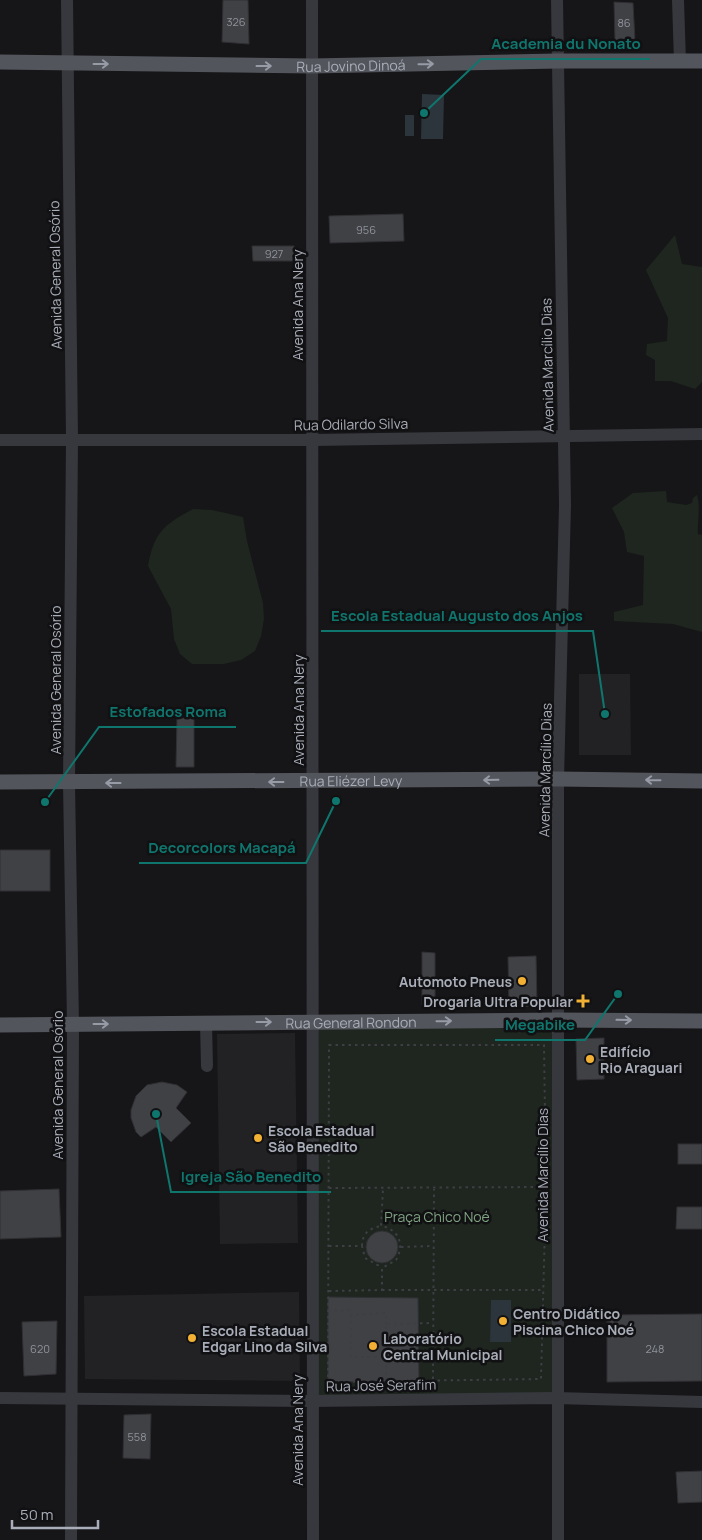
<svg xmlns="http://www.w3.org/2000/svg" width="702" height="1540" viewBox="0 0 702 1540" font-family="Manrope,sans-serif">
<rect width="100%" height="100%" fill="#161618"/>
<g fill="#222225">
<path d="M579 674H630L631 755H579Z"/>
<path d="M295 1033 298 1243 220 1244 217 1034Z"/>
<path d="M299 1292 300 1381 85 1379 84 1296Z"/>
</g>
<g fill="#1e261f">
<path d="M675 235 682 264 702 267V382L695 389 671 381H655V360L646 355 647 344 667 341 668 318 646 270Z"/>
<path d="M666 491 667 502 686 505 692 503 693 498 697 495C701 507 697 522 698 534L702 535V632L673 624 614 621V612L643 605 644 556 627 552 624 532 612 508 633 493Z"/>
<path d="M193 509 212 510 243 517 247 541 263 603 264 619 261 636 255 651 241 660 224 664H192L180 654 174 639 171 609 148 566C154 533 163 525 193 509Z"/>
<path d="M312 1022 559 1030 563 1403 312 1401Z"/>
</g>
<g fill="#2c353c">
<path d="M422 94 444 95 443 139H421Z"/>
<rect x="405" y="115" width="9" height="21"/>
<path d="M491 1300H511V1342H490Z"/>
</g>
<g fill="#404145" stroke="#303034">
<path d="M223 0H248L249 44 222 42Z"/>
<path d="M614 2 633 3 635 41H615Z"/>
<path d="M403 214 404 241 330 243 329 216Z"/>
<path d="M252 246H294L295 261H253Z"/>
<path d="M177 718H194V767H176Z"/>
<rect x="0" y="850" width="50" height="41"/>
<path d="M422 952 435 953V1005H422Z"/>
<path d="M536 956 537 1006 509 1007 508 957Z"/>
<path d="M604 1038V1079L577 1080 576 1039Z"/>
<path d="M162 1082 177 1085 187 1092 176 1108 191 1123 171 1142 156 1127 141 1137 136 1132 131 1118V1110L136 1096 147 1085Z"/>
<rect x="678" y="1144" width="24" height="20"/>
<path d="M59 1189 61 1237 0 1239V1191Z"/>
<path d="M677 1207H702V1229H676Z"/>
<circle cx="382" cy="1247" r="16"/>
<path d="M328 1297 418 1298 419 1381 328 1382Z"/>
<path d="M702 1314V1381L607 1382V1315Z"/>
<path d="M57 1321 56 1374 24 1376 22 1322Z"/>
<path d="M151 1414 150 1459 123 1458 124 1415Z"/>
<path d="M702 1471V1502L678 1503 676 1472Z"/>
</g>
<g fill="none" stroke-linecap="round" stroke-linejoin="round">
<g stroke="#3d3f44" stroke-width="2" stroke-dasharray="2.5 4" stroke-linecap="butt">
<path d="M329 1045H544L546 1187 541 1379 328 1382Z"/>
<path d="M329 1188 546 1187"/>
<path d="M329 1246H362L365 1258 381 1267"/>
<path d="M362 1246C362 1233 370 1228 381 1226"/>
<path d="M401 1247 433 1246"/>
<path d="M382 1290H542"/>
<path d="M329 1291 382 1290V1268L396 1260C405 1245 399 1229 381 1226L383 1189"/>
<path d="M328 1311 350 1310 351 1315 386 1313V1324"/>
<path d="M351 1315V1357H386"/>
<path d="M433 1379 434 1189"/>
<path d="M386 1381V1324L433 1323"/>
</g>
<g stroke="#37383d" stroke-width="12">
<path d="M67 0 72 440 69 783 73 1024 71 1540"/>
<path d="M312 0 313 1540"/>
<path d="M557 0 565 505 558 779V1540"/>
<path d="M678 0 680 62"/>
<path d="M0 440H313L702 434"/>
<path d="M206 1023 207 1066"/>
<path d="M0 1398 312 1401 556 1398 702 1402"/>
</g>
<g stroke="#53555c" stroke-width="15">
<path id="s1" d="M0 62 312 66 558 61H702"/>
<path id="s2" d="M0 782 558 779 702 781"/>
<path id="s3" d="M0 1025 557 1020 702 1021"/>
</g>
</g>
<defs><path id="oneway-shaft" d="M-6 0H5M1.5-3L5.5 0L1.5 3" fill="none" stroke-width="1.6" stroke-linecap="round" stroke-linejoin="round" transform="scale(1.25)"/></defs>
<g stroke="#979ba6">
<use href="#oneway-shaft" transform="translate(101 64)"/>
<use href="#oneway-shaft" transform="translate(426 64) rotate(-1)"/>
<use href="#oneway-shaft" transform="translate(264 66)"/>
<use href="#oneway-shaft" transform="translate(491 780) rotate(179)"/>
<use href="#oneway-shaft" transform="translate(653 780) rotate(-179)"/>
<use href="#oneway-shaft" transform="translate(276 782) rotate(180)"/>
<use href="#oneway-shaft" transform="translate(113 783) rotate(180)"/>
<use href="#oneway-shaft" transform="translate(624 1020) rotate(1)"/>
<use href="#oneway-shaft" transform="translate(444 1021) rotate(-1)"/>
<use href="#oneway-shaft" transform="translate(264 1022)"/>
<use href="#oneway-shaft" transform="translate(101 1024)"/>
</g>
<g fill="#f2b134" stroke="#111113" stroke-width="2">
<circle cx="522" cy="981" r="5"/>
<path d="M580.5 993.5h5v5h5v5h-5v5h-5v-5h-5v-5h5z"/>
<circle cx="590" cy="1059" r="5"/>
<circle cx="258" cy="1138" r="5"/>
<circle cx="503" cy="1321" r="5"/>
<circle cx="192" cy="1338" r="5"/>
<circle cx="373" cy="1346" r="5"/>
</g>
<g text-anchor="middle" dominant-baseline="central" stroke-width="5" stroke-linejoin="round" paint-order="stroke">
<g font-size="11" fill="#8e929b">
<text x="236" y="21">326</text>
<text x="624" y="22">86</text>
<text x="366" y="229">956</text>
<text x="274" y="253">927</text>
<text x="40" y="1348">620</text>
<text x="655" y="1348">248</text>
<text x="137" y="1436">558</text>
</g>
<g font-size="14" fill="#a8adb8" stroke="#111113">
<text stroke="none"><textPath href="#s1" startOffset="351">Rua Jovino Dinoá</textPath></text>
<text transform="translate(55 275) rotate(-91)">Avenida General Osório</text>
<text transform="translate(297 305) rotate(-90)">Avenida Ana Nery</text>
<text transform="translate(547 365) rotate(-91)">Avenida Marcílio Dias</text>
<text transform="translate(351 424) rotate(-1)">Rua Odilardo Silva</text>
<text transform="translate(55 680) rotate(-90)">Avenida General Osório</text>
<text transform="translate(298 710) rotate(-90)">Avenida Ana Nery</text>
<text transform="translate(545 770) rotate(-89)">Avenida Marcílio Dias</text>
<text stroke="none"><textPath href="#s2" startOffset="351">Rua Eliézer Levy</textPath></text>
<text stroke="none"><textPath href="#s3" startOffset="351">Rua General Rondon</textPath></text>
<text transform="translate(57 1085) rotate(-90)">Avenida General Osório</text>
<text transform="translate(542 1175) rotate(-90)">Avenida Marcílio Dias</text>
<text transform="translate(381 1385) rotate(-1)">Rua José Serafim</text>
<text transform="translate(297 1430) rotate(-90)">Avenida Ana Nery</text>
</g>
<g font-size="14" font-weight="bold" fill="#a8adb8" stroke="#111113" text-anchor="start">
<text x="512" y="981" text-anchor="end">Automoto Pneus</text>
<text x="573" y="1001" text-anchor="end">Drogaria Ultra Popular</text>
<text x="600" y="1051">Edifício<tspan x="600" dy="16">Rio Araguari</tspan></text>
<text x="268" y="1130">Escola Estadual<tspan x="268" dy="16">São Benedito</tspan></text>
<text x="513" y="1313">Centro Didático<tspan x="513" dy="16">Piscina Chico Noé</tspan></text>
<text x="202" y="1330">Escola Estadual<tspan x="202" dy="16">Edgar Lino da Silva</tspan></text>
<text x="383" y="1338">Laboratório<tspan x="383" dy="16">Central Municipal</tspan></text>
</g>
<g font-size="14" fill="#7fa381" stroke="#111113">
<text x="437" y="1216">Praça Chico Noé</text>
</g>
</g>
<path fill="none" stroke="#0f766e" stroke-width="2" d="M424 113L481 59H650M605 714L593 631H321M45 802L99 727H236M336 801L306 863H139M618 994L585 1040H495M156 1114L171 1192H331"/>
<g fill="#0f766e" stroke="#111113" stroke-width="2">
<circle cx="424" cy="113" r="5"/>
<circle cx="605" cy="714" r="5"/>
<circle cx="45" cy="802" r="5"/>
<circle cx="336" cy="801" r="5"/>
<circle cx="618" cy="994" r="5"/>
<circle cx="156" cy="1114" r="5"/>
</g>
<g font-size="15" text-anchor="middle" font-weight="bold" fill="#0f766e" stroke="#111113" stroke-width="5" stroke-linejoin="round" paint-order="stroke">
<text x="566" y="49">Academia du Nonato</text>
<text x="457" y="621">Escola Estadual Augusto dos Anjos</text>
<text x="168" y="717">Estofados Roma</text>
<text x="222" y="853">Decorcolors Macapá</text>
<text x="540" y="1030">Megabike</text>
<text x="251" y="1182">Igreja São Benedito</text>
</g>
<path d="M12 1520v8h86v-8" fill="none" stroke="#a8adb8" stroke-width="2.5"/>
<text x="20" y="1520" font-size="15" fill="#a8adb8" stroke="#111113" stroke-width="4" paint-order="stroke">50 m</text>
</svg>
